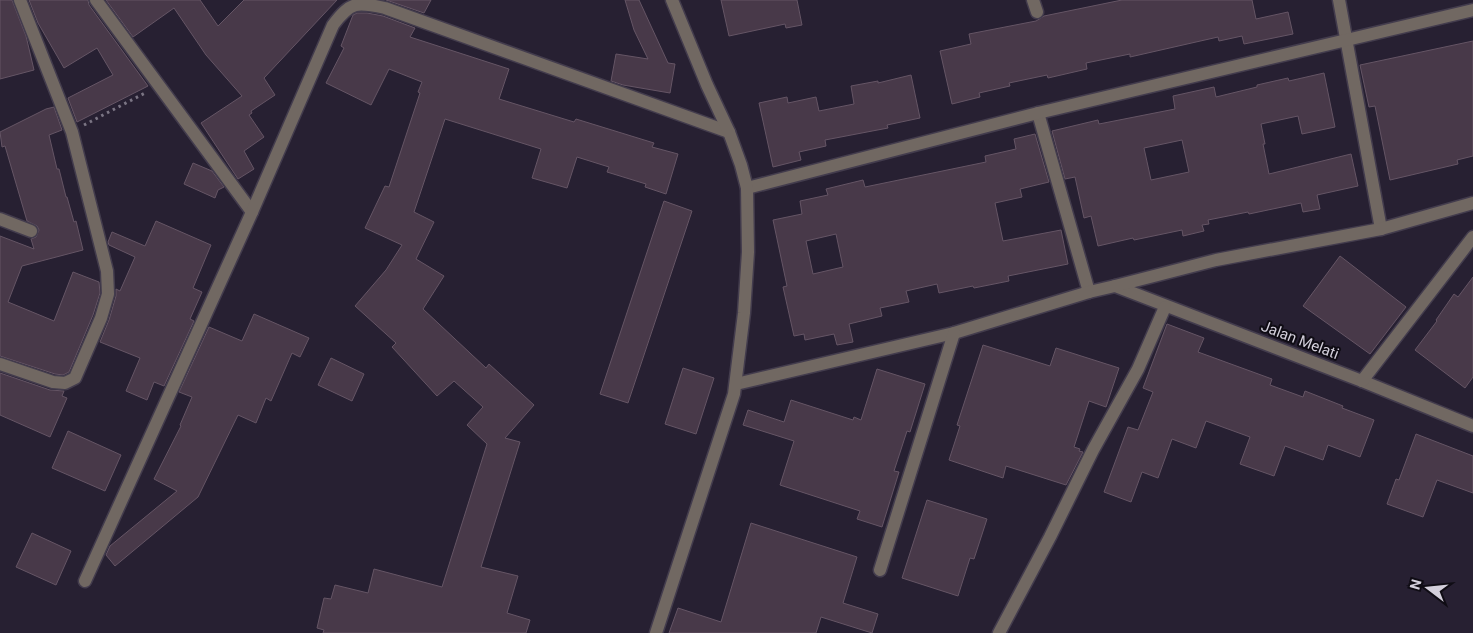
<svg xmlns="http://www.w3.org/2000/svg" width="1473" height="633" viewBox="0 0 1473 633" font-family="Roboto,sans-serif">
<rect width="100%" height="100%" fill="#272032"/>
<g fill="#483949" stroke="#655565" fill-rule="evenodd">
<path d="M0 0H12L26 36 34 70 0 79Z"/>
<path d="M29 0H88L89 5 148 86 77 122 68 98 113 75 97 48 64 68 38 23Z"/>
<path d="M106 0H200L218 26 244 0H337L264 78 275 95 251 111 252 113 249 115 264 137 244 151 254 169 238 179 201 123 242 96 206 55 174 8 133 37Z"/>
<path d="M386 0H431L424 13Z"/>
<path d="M625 0H639L668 63 675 64 670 93 623 85 611 81 616 54 648 59 634 30Z"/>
<path d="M721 0H797L802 25 786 28 785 24 729 36Z"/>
<path d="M1122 0H1252L1256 19 1288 12 1293 34 1244 44 1242 36 1219 41 1218 37 1130 57V54L1086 63 1087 69 1048 78 1047 75 1009 83 1010 86 979 93 980 97 952 104 940 51 971 44 969 34 1036 21 1044 16Z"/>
<path d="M357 13H367L383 16 415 28 410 37 509 69 499 99 574 122 576 119 654 143 652 147 678 154 666 194 645 187 646 184 607 172 609 167 577 157 567 188 532 178 541 149 445 119 414 212 434 222 416 259 444 276 423 309 486 368 489 364 534 405 505 438 520 442 481 567 518 576 507 613 530 620 526 633H323L324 630 317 628 324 598 331 599 335 585 368 593 374 569 442 587 487 444 467 425 483 407 454 381 437 396 392 347 396 343 355 306 386 270 402 245 365 228 385 186 389 187 420 93 418 92 422 82 389 69 371 105 326 83 344 48 341 46 353 15Z"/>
<path d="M1473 41V156L1457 160 1458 164 1390 180 1375 106 1369 107 1360 65Z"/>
<path d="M1324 73 1335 127 1302 134 1298 116 1261 124 1265 144H1263L1269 174 1351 154 1358 186 1317 195 1320 209 1303 212 1301 203 1249 214 1248 212 1208 220 1209 224 1202 225 1204 231 1183 236 1182 230 1134 240 1133 238 1098 246 1091 216 1084 218 1075 177 1065 179 1052 131 1098 120 1099 124 1175 109 1173 96 1214 87 1216 97 1257 87V85L1288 78 1289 81ZM1182 140 1189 172 1151 180 1144 148Z"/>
<path d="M911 75 920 118 887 125 888 128 825 140 826 146 799 152 801 160 773 167 759 103 787 97 788 103 816 97 819 111 854 104 851 86 878 81V83Z"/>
<path d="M54 107 62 130 49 135 57 169H59L66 197H67L74 222 76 221 83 250 22 266 8 302 54 321 73 272 99 282 100 293 93 315 69 372 63 375 55 374 0 356V236L34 249 31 239 36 237 39 230 37 226 27 221 5 146 2 147 0 132 46 109Z"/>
<path d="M1035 134 1049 182 1020 189 1022 197 995 203 1003 241 1061 230 1068 264 1008 276 1009 281 974 288 973 286 939 293 937 284 906 291 909 302 880 308 882 316 849 324 853 342 837 345 834 334 805 340 804 334 794 336 783 287 787 286 773 220 802 214 800 201 828 195 826 189 863 180 865 187 986 162 985 156 1016 149 1014 139ZM836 234 843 267 813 274 806 241Z"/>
<path d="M193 163 212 171 224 187 218 190 215 198 184 184Z"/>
<path d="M664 201 692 211 628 403 600 394Z"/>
<path d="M156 221 211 245 193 288 202 292 190 319 194 321 164 386 154 382 147 400 126 391 140 358 100 342 109 320 116 296V289L120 291 135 257 109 245 108 242 112 232 145 246Z"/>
<path d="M1340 256 1406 307 1370 354 1303 306Z"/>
<path d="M1473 277V377L1465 388 1415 350 1437 321 1436 320 1454 294 1458 297Z"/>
<path d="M254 314 309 338 300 357 292 353 271 401 266 398 256 423 238 415 198 497 115 566 106 555 110 546 177 491 154 479 181 426 180 425 192 397 179 392 209 327 242 341Z"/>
<path d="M1167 324 1204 338 1198 352 1272 379 1270 385 1303 397 1305 391 1343 406 1342 408 1374 420 1360 457 1328 445 1323 460 1285 446 1274 476 1240 464 1250 437 1206 421 1196 448 1172 439 1158 478 1142 472 1131 502 1104 492 1128 427 1138 430 1153 392 1143 388Z"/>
<path d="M983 345 1050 366 1056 348 1119 368 1106 407 1089 401 1074 447 1080 449 1079 451 1083 452 1066 485 1006 466 1003 478 949 460 960 426 957 425Z"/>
<path d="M331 358 364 374 352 401 318 385Z"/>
<path d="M683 368 714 378 696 434 665 424Z"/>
<path d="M877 369 925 384 910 432 907 431 894 471 899 472 882 527 857 519 860 511 780 485 794 441 743 425 748 410 784 422 791 400 853 420 854 417 861 420Z"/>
<path d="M0 373 50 390 64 391 62 396 67 398 50 437 0 415Z"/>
<path d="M68 431 121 455 105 491 52 468Z"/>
<path d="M1416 434 1473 456V493L1437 480 1423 517 1387 504 1396 479 1399 480Z"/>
<path d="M927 500 987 519 974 559 970 558 958 596 902 578Z"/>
<path d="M751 523 857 557 843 603 878 614 872 633 821 617 816 633H669L678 608 721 622Z"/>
<path d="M32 533 71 551 56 585 16 567Z"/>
</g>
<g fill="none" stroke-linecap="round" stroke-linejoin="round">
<g stroke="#433c4d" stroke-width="15">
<g id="minor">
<path d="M96 0 252 212"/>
<path d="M1033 0 1037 12"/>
<path d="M1339 0 1381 229"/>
<path d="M1038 113 1089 292"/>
<path d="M747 188 1038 113 1473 10"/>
<path d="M0 219 31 231"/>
<path d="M1115 286 1362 381 1473 426"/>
<path d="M0 364 53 382 65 383 75 378 101 318 108 294 107 271 72 132 20 0"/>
<path d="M1362 381 1473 237"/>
<path d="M736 384 954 333 1089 292 1115 286 1216 260 1381 229 1473 203"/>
<path d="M880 570 954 333"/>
<path d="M85 581 252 212 333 25C351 1 357 2 385 8L729 132"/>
<path d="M656 633 734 394 744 313 748 252 747 188 741 165 729 132 707 85 672 0"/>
<path d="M999 633 1050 537 1093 450 1138 369 1165 307"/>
</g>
</g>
<path stroke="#7b7584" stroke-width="3" stroke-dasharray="2.5 4" stroke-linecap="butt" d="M84 125 145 93"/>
<use href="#minor" stroke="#716862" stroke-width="12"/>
</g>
<g text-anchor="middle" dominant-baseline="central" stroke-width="4" stroke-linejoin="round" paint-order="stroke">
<g font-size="15" fill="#d4d0dc" stroke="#0f0c14">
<text transform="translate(1300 340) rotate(21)">Jalan Melati</text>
</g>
</g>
<g transform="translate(1428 588) rotate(286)" stroke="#0f0c14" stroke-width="4" paint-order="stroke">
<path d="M0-4L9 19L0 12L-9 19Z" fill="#d4d0dc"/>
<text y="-8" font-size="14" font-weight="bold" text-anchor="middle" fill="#d4d0dc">N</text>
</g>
</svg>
